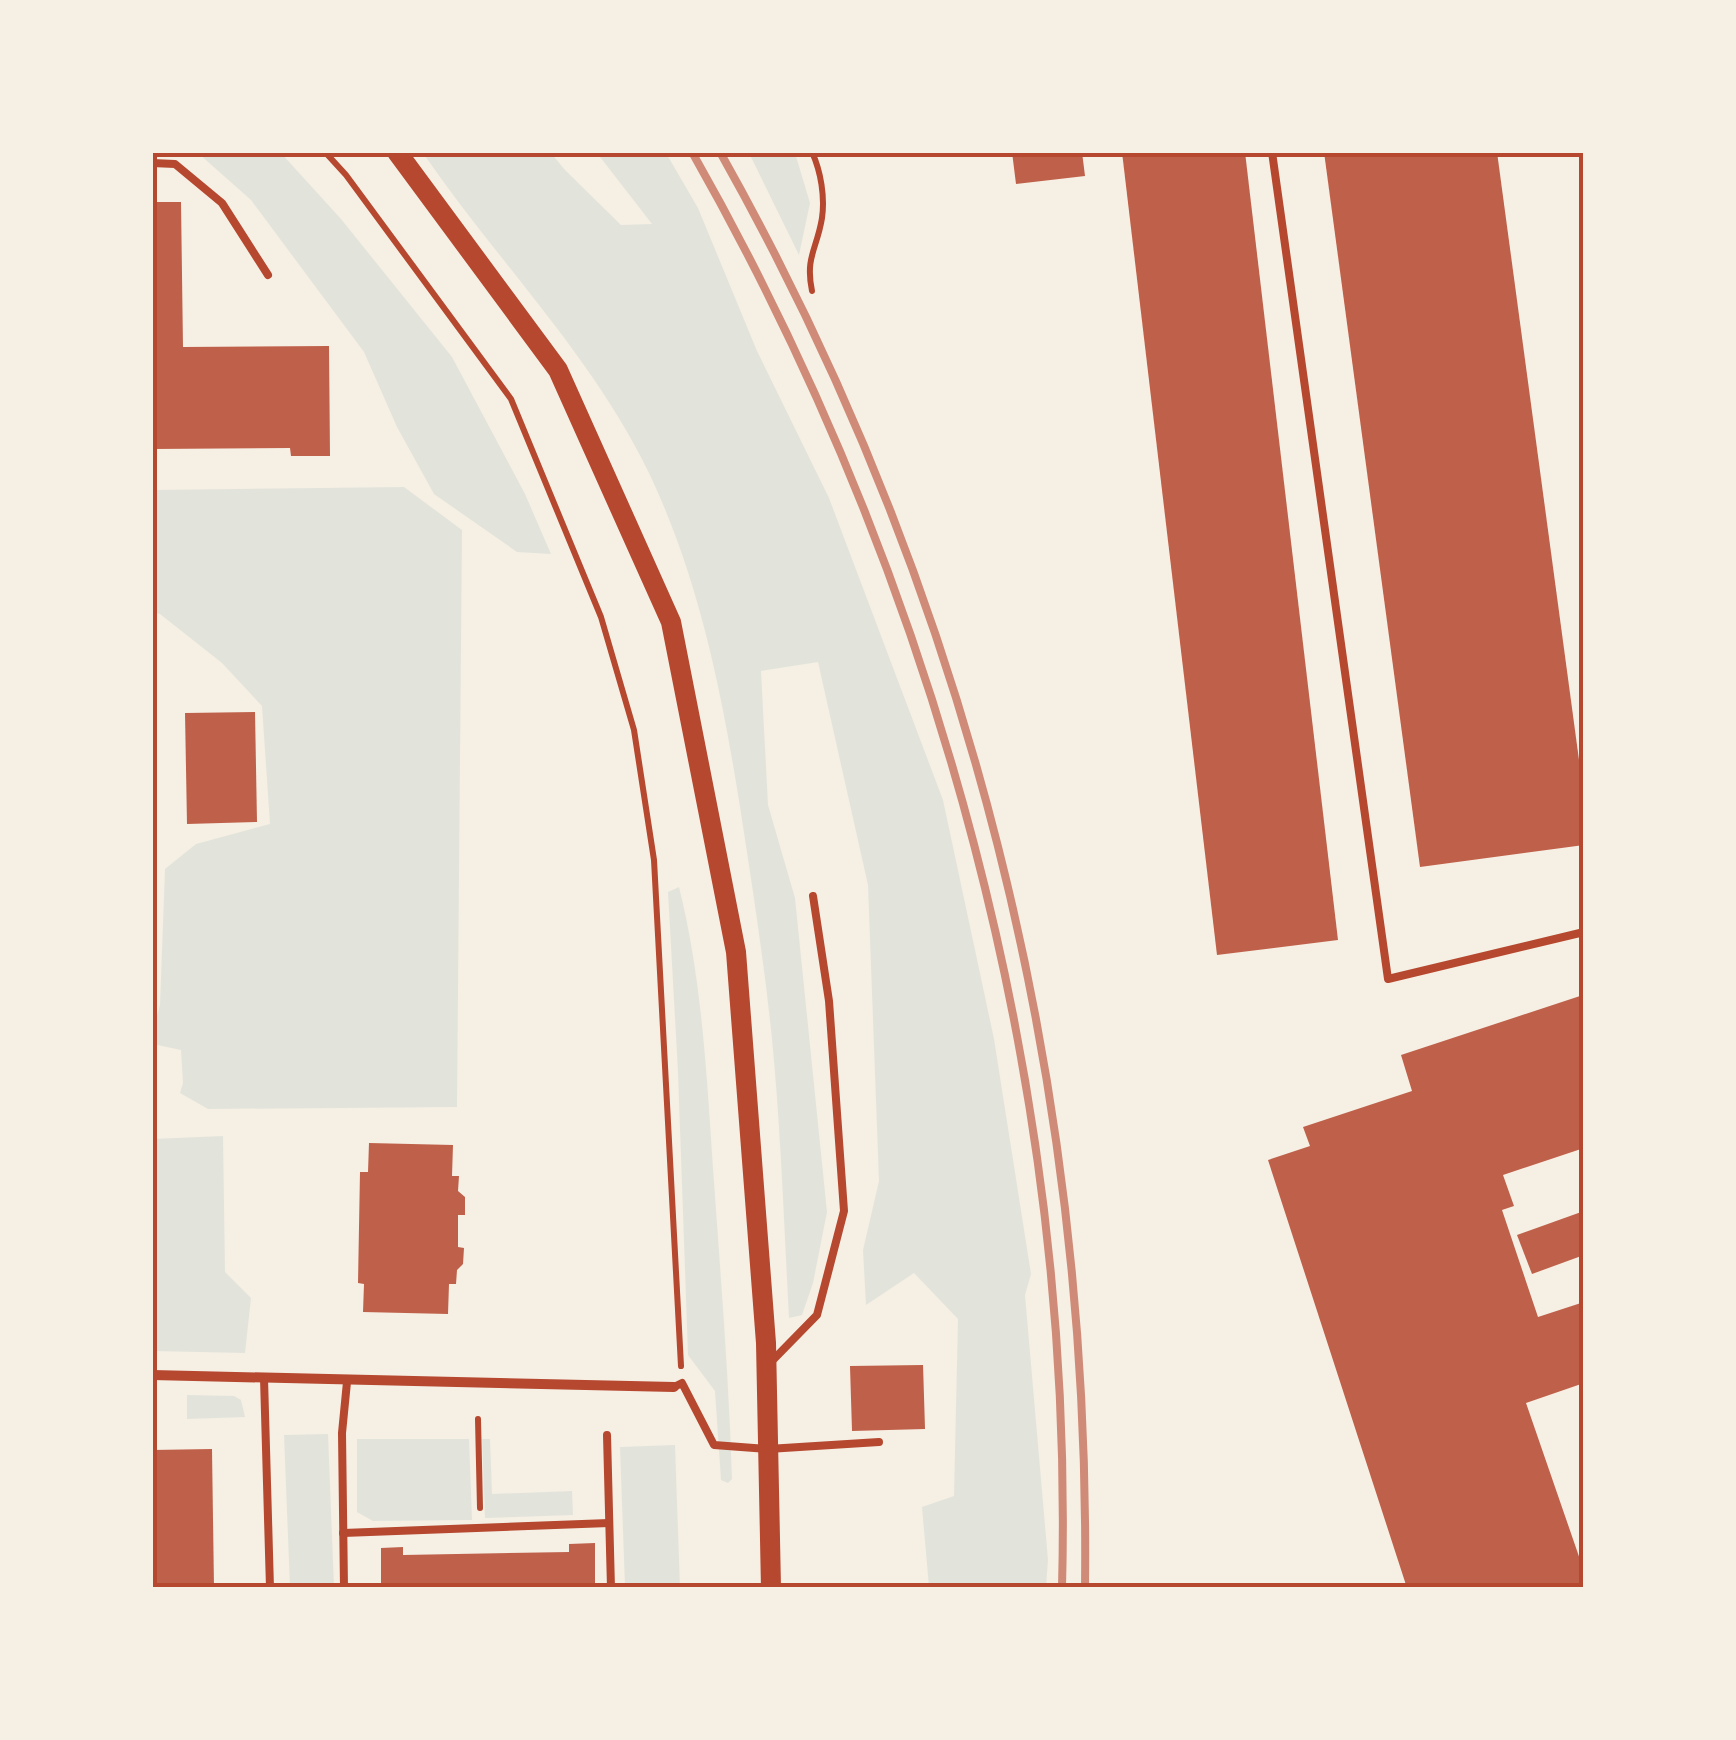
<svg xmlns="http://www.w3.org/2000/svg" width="1736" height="1740" viewBox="0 0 1736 1740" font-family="Inter,sans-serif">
<rect width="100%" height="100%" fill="#f6efe4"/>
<g fill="#e2e4dc">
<path d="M198 153H281L341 219 452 357 525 494 551 554 517 552 434 494 397 427 364 352 251 200Z"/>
<path d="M423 153H551L565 170 621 225 652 224 597 153H666L698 208 757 351 829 498 943 800 994 1039 1031 1274 1025 1295 1048 1560 1046 1587H929L922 1507 954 1496 958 1319 914 1273 866 1305 863 1250 879 1181 868 885 818 662 761 671 768 805 795 898 827 1212 813 1283 802 1315 789 1318C784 1225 781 1132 772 1039 764 961 752 884 740 807 722 693 699 578 649 473 591 354 497 261 423 153Z"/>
<path d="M749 153H795L810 203 799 255Z"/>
<path d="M404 487 462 530 457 1107 208 1109 180 1093 183 1083 181 1050 153 1044V1029L160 1005 165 869 196 844 270 824 262 706 222 663 160 614 153 612V490Z"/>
<path d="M679 887C703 983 707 1083 714 1182 721 1281 729 1380 732 1479L728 1483 721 1480 715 1391 688 1355 678 1072 668 892Z"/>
<path d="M223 1136 225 1272 251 1298 245 1353 153 1351V1139Z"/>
<path d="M187 1395 234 1396 241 1400 245 1417 187 1419Z"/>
<path d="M328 1434 334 1587H290L284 1435Z"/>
<path d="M469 1439 472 1520 373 1521 357 1512V1439Z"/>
<path d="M482 1439H490L492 1494 572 1491 573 1515 485 1518Z"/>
<path d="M675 1445 680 1587H625L620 1447Z"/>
</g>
<g fill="#bf614a">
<path d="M1012 152H1082L1085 176 1016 184Z"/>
<path d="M1122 152H1245L1338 940 1217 955Z"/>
<path d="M1324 152H1497L1584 797V845L1420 867Z"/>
<path d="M152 202H181L183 347 329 346 330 456H291L290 448 152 449Z"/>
<path d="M255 712 257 822 187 824 185 713Z"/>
<path d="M1580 996 1584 1006V1148L1503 1175 1514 1206 1502 1210 1538 1317 1584 1302V1383L1526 1403 1584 1571V1588H1407L1268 1160 1310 1146 1303 1127 1412 1091 1401 1055Z"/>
<path d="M369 1143 453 1145 452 1176H459L458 1191 465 1197V1215H458V1247L464 1248 463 1264 457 1270 456 1284H449L448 1314 363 1312 364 1284 358 1283 360 1172H368Z"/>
<path d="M1584 1211V1255L1532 1274 1517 1235Z"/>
<path d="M923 1365 925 1429 852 1431 850 1366Z"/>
<path d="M212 1449 214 1588H152V1450Z"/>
<path d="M595 1543V1588H381V1548L403 1547V1555L569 1552V1544Z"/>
</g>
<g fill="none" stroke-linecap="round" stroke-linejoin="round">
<g stroke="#b5482f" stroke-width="6">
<path d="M325 152 346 175 511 399 601 617 634 730 654 860 681 1366"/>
<path d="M812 291C805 257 817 249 822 218 825 197 821 172 812 152"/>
<path d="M478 1419 480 1508"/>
</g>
<g stroke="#b5482f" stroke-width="8">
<path d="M1272 152 1388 979 1584 932"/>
<path d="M152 163 175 164 222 203 268 275"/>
<path d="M770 1363 817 1315 844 1211 829 1001 813 896"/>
<path d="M264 1378 270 1588"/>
<path d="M674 1387 682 1383 714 1445 768 1449 879 1442"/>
<path d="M607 1435 611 1588"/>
<path d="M343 1533 609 1523"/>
<path d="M344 1588 342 1433 347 1382"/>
</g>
<path stroke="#b5482f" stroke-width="10" d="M152 1375 674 1387"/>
<path stroke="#b5482f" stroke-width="20" d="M397 152 558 370 671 622 736 952 766 1343 771 1588"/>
<g stroke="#cf8b77" stroke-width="8">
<path d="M692 152C938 585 1075 1088 1062 1588"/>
<path d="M720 152C968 592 1091 1083 1085 1588"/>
</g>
</g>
<rect width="1736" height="1740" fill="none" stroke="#f6efe4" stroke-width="310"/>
<rect x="155" y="155" width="1426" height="1430" fill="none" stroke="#b5482f" stroke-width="4"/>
</svg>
